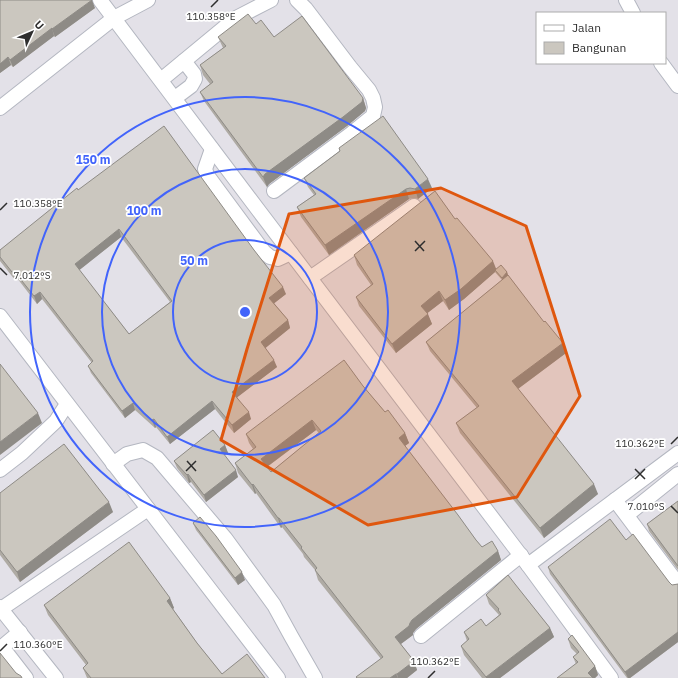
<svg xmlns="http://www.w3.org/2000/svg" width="678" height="678" viewBox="0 0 678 678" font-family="'IBM Plex Sans',sans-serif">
<rect width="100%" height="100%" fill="#efe9e1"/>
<path fill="#e3e1e8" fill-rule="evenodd" d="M0 0H678V678H0ZM537 13H665V63H537Z"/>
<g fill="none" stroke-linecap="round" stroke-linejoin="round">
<g stroke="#b4b7c1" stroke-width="16">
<g id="minor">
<path d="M100 0 259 211 528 565 611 678"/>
<path d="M626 0 633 13"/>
<path d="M661 63 678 86"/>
<path d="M161 80 236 18 271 0"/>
<path d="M175 98 191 86 195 79 194 74 184 61"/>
<path d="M0 108 114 18 148 0"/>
<path d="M212 149 205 169 207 175 264 252 270 257 278 259 291 253"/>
<path d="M274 191 352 133 373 116 375 107 373 98 369 90 350 67 306 9 297 0"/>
<path d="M310 278 414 206"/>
<path d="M0 316 278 678"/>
<path d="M113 464 127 454 143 450 157 458 225 538 274 605 291 636 315 678"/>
<path d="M0 470 22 453 56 421 67 404"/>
<path d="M615 500 678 584"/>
<path d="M627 515 678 474"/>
<path d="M528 565 678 453"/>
<path d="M0 607 1 609 148 509"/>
<path d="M0 610 1 609 56 678"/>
<path d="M20 632 2 647 26 678"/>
<path d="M421 636 521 555"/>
</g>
</g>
<use href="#minor" stroke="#fff" stroke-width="14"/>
</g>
<g fill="#afaba4" fill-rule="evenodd">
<path d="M0 0 95 8 55 37 54 36 13 67 11 65 0 73Z"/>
<path d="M256 24 274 37 363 98 366 108 365 111 347 126 269 184 267 187 204 101 200 92 210 84 203 75 200 65 223 48 218 37Z"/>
<path d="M339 148 432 188 418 199 414 198 409 199 329 255 301 217 297 207 314 195 308 187 304 178 340 151Z"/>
<path d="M78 190 286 294 274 303 288 320 290 328 265 348 277 367 237 397 251 419 234 433 215 409 170 444 156 427 155 428 135 410 125 418 91 373 88 366 92 363 42 299 37 304 17 278 15 280 0 261V250ZM121 237 170 302 129 334 79 270Z"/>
<path d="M455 219 496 269 507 272 508 275 566 353 518 389 553 433 598 494 544 538 460 433 456 423 477 408 430 351 426 342 502 280 495 272 464 299 449 310 443 301 427 313 432 324 396 353 359 306 356 297 371 285 357 265 354 255Z"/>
<path d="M363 386 385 412 405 433 409 443 405 446 476 540 482 547 498 551 501 560 416 629 413 633V635L401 644 414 661 417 670 407 678H357L356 677 381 659 318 580 315 570 304 557 303 554 282 527 281 528 256 493 255 494 238 473 235 463 253 449 249 443 246 434ZM316 430 319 433 271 472 267 467Z"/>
<path d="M225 445 228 453 224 455 238 477 206 502 191 482 189 483 177 468 174 461Z"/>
<path d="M0 493 113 512 20 582 0 555Z"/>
<path d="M678 501V570L649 531 647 524Z"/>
<path d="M193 523 245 580 238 585 196 530Z"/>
<path d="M626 540 669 582 672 585 678 584V642L630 678H627L550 574 548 567Z"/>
<path d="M515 584 516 586 550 628 554 637 500 678H482L464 655 461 646 467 641 464 632 486 626 499 615 489 604 486 595Z"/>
<path d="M170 598 174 608 173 609 197 643 222 674 265 678H87L83 668 86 665 48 615 44 605Z"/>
<path d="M568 639 595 666 598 675 595 678H557L576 664 573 657 577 654 571 648Z"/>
</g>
<g fill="#8e8b86">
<path d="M92 0 95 8 55 37 52 29Z"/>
<path d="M52 28 54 36 13 67 10 60Z"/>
<path d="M8 57 11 65 0 73V64Z"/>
<path d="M363 98 366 108 365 111 347 126 269 184 267 187 263 177 265 174Z"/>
<path d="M428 179 432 188 418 199 415 189Z"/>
<path d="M406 189 409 199 329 255 325 245Z"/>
<path d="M119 229 121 237 77 272 75 264Z"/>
<path d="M493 261 497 271 495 270V272L464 299 449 310 445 300Z"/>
<path d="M14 271 17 278 15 280 12 272Z"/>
<path d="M507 272 508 275 503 280 502 278Z"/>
<path d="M283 287 286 294 272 305 269 298Z"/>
<path d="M439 291 443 301 425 315 421 306Z"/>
<path d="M40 292 42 299 37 304 34 296Z"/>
<path d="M428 314 432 324 396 353 392 344Z"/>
<path d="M288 320 290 328 263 350 261 342Z"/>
<path d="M563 343 566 353 515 391 512 381Z"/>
<path d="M274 360 277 367 235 399 232 392Z"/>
<path d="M212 401 215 409 170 444 167 437Z"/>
<path d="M133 403 135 410 125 418 122 411Z"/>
<path d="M249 412 251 419 234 433 232 425Z"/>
<path d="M38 413 42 423 0 455V442Z"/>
<path d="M154 419 156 427 155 428 152 420Z"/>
<path d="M312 420 316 430 264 469 261 459Z"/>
<path d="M405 433 409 443 402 448 399 438Z"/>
<path d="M225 445 228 453 222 457 220 449Z"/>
<path d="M236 470 238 477 206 502 204 495Z"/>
<path d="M188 474 191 482 189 483 187 475Z"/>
<path d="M253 484 256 493 255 494 252 485Z"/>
<path d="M594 484 598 494 544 538 540 528Z"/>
<path d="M109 502 113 512 20 582 17 572Z"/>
<path d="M278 518H279L282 527 281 528Z"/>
<path d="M498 551 501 560 416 629 413 633V635L398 646 395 637 410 623 412 620Z"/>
<path d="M242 572 245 580 238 585 235 578Z"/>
<path d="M170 598 174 608 170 611 167 601Z"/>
<path d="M550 628 554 637 500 678H486V677Z"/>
<path d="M678 632V642L630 678H628L625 672Z"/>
<path d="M414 661 417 670 407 678H398L397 674Z"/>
<path d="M595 666 598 675 595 678H590L588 673Z"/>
<path d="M396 674 398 678H390Z"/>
</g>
<g fill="#cbc7bf" stroke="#8e8b86" fill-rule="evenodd">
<path d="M0 0H92L52 29V28L10 60 8 57 0 64Z"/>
<path d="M248 14 256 24 261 20 274 37 302 16 363 98 362 102 343 117 265 174 263 177 200 92 213 82 200 65 226 46 218 37Z"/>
<path d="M383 116 428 179 415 189 410 188 406 189 325 245 297 207 316 194 304 178 340 151 339 148Z"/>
<path d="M164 126 254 250 283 287 269 298 288 320 261 342 274 360 232 392 249 412 232 425 212 401 167 437 154 419 152 420 133 403 122 411 88 366 93 361 40 292 34 296 14 271 12 272 0 257V250L77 188 78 190ZM119 229 172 301 129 334 75 264Z"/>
<path d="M435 191 455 219 457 218 493 261 461 289 445 300 439 291 421 306 428 314 392 344 356 297 373 284 354 255Z"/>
<path d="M501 265 507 272 502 278 495 270Z"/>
<path d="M508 275 544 322 545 321 563 343 512 381 552 431 594 484 540 528 456 423 479 406 426 342Z"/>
<path d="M344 360 363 386 385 412 388 410 405 433 399 438 458 515 476 540 482 547 492 541 498 551 412 620 410 623 409 626 395 637 414 661 397 674H396L390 678H357L356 677 383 657 315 570 317 568 301 548 302 547 279 518H278L253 484 252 485 235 463 256 447 246 434ZM312 420 321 431 271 472 261 459Z"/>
<path d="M0 364 38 413 0 442Z"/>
<path d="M213 430 225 445 220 449 236 470 204 495 188 474 187 475 174 461Z"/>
<path d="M64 444 109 502 17 572 0 550V493Z"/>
<path d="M678 501V566L647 524Z"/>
<path d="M200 517 216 536 242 572 235 578 193 523Z"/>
<path d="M610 519 626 540 633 534 669 582 672 585 678 584V632L625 672 548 567Z"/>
<path d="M129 542 170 598 167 601 197 643 222 674 247 654 265 678H91L83 668 88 663 44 605Z"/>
<path d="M508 575 515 584 550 628 486 677 461 646 469 639 464 632 481 619 486 626 501 614 498 610 499 609 486 595Z"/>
<path d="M572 635 595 666 588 673 593 678H557L578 662 573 657 579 652 568 639Z"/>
<path d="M0 653 16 673 21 676 22 678H0Z"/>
</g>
<path fill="#df570e" fill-opacity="0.2" stroke="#df570e" stroke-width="3" stroke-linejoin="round" d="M441 188 526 226 580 396 517 497 368 525 221 440 247 349 289 214Z"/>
<path fill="none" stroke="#2e2e2e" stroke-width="1.5" d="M211 7 218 0M0 210 7 203M415 241 424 251M415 251 425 241M0 268 7 275M671 444 678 437M187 461 196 471M635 469 645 479M186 471 196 461M635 479 645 469M671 506 678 513M0 651 7 644M428 678 435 671"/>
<g fill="none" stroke="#4264fb" stroke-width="2">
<circle cx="245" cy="312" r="72"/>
<circle cx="245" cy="312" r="143"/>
<circle cx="245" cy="312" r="215"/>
</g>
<g font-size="10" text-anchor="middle" fill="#2e2e2e" stroke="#fff" stroke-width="3.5" stroke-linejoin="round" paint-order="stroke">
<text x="211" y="20">110.358°E</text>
<text x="38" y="207">110.358°E</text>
<text x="32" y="279">7.012°S</text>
<text x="640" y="447">110.362°E</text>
<text x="646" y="510">7.010°S</text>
<text x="38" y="648">110.360°E</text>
<text x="435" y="665">110.362°E</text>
</g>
<circle cx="245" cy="312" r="6" fill="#4264fb" stroke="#fff" stroke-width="2"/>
<g font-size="12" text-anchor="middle" font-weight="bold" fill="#4264fb" stroke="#fff" stroke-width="3.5" stroke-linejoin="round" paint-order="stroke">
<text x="93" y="164">150 m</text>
<text x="144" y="215">100 m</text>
<text x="194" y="265">50 m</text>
</g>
<rect x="536" y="12" width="130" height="52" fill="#ffffff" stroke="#ababab"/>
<rect x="544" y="25" width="20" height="6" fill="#ffffff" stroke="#ababab"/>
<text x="572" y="32" font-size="12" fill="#2e2e2e">Jalan</text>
<rect x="544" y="42" width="20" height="12" fill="#cbc7bf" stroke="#ababab"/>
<text x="572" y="52" font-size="12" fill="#2e2e2e">Bangunan</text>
<g transform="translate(32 32) rotate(46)" stroke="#ffffff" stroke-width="3" paint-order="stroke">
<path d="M0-3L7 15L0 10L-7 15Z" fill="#2e2e2e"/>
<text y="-6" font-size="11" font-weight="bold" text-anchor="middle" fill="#2e2e2e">U</text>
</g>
</svg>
